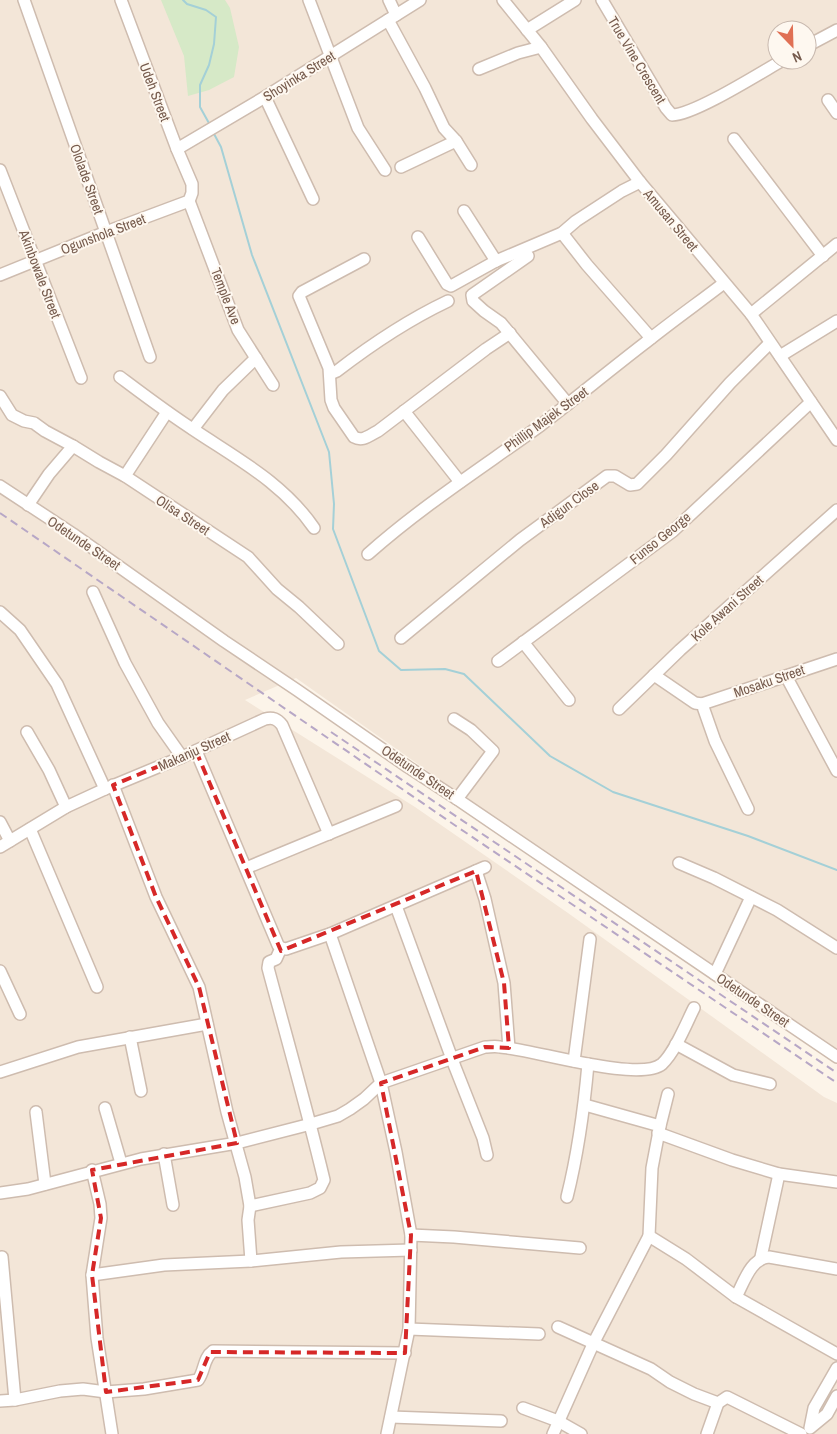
<svg xmlns="http://www.w3.org/2000/svg" width="837" height="1434" viewBox="0 0 837 1434" font-family="'Archivo Narrow',sans-serif">
<rect width="100%" height="100%" fill="#fcf4e9"/>
<path fill="#f3e6d8" fill-rule="evenodd" d="M0 0H837V1055L575 875 296 678 245 700 415 807 568 913 824 1097 837 1103V1434H0ZM777 30H807V60H777Z"/>
<path fill="#d6e9c7" d="M161 0H225L230 8 239 47 234 77 209 90 188 96 184 56Z"/>
<g fill="none" stroke-linecap="round" stroke-linejoin="round">
<g stroke="#a4d0d7" stroke-width="2">
<path d="M183 0 187 4 206 10 216 17 214 44 209 65 200 85V107L210 125"/>
<path d="M213 132 221 147 252 255 329 452 334 504 333 529 379 651 401 670 445 669 464 674 550 756 613 792 748 836 837 870"/>
</g>
<g stroke="#cebcaf" stroke-width="14">
<g id="minor">
<path d="M24 0 150 357"/>
<path d="M309 0 358 128 385 170"/>
<path d="M389 0 396 15"/>
<path d="M503 0 541 47 592 119 640 182 751 314 837 440"/>
<path d="M602 0 666 108 672 115C694 115 760 73 783 60"/>
<path d="M388 20 425 88 444 128 456 141 471 165"/>
<path d="M527 30 575 0"/>
<path d="M807 46 837 30"/>
<path d="M479 69 518 53 541 47"/>
<path d="M265 97 313 199"/>
<path d="M828 100 837 113"/>
<path d="M734 139 823 256"/>
<path d="M177 149 265 97 420 0"/>
<path d="M401 167 456 141"/>
<path d="M0 170 81 378"/>
<path d="M189 201 238 330 273 385"/>
<path d="M464 211 496 261"/>
<path d="M562 233 587 265 651 338"/>
<path d="M418 237 447 284 451 286 496 261 562 233 576 221 622 191 640 182"/>
<path d="M528 256 472 295 473 301 484 311 501 323 568 404"/>
<path d="M364 259 302 292 299 296 329 368 331 400 334 408 354 437C363 442 370 435 378 431L486 349 510 333"/>
<path d="M0 275 106 232 189 201 192 193V184L177 149 121 0"/>
<path d="M751 314 837 244"/>
<path d="M780 356 837 321"/>
<path d="M330 374 337 371C372 344 408 320 448 301"/>
<path d="M120 377C144 395 169 414 194 430 239 460 283 483 314 528"/>
<path d="M0 396 12 415 24 421 34 423 45 431 73 446 99 462 125 476 248 557 277 589 299 607 338 644"/>
<path d="M404 411 460 482"/>
<path d="M193 429 223 390 256 358"/>
<path d="M125 476 167 412"/>
<path d="M0 486 73 534 224 641 297 690 408 767 457 799 837 1057"/>
<path d="M28 505 49 474 73 446"/>
<path d="M368 554C422 506 483 467 541 425 576 398 610 370 645 343 671 322 698 303 724 283"/>
<path d="M93 592 125 663 158 723 182 757"/>
<path d="M0 612 20 630 57 684 105 789"/>
<path d="M401 638 520 540 607 476H615L630 485 637 484 666 455 730 383 770 343"/>
<path d="M523 642 569 700"/>
<path d="M498 661 673 531 811 402"/>
<path d="M654 675 695 703 702 704 715 741 748 809"/>
<path d="M786 676 837 771"/>
<path d="M702 704 837 659"/>
<path d="M619 709 680 650 837 510"/>
<path d="M454 719 471 730 493 751 457 799"/>
<path d="M27 732 49 770 66 807"/>
<path d="M196 751 278 945 281 948 286 949 330 934 485 867"/>
<path d="M113 785 156 897 199 987 227 1112 245 1177 250 1206 248 1220 251 1261"/>
<path d="M0 822 10 841"/>
<path d="M30 829 97 987"/>
<path d="M0 847 66 807 105 789 182 757 265 719C273 717 277 719 282 725L329 834"/>
<path d="M679 863 714 878 777 910 837 948"/>
<path d="M246 868 396 806"/>
<path d="M476 871 485 899 504 983 509 1048"/>
<path d="M396 906 455 1067 483 1138 487 1155"/>
<path d="M330 934 381 1083 396 1152 411 1235 409 1329 387 1434"/>
<path d="M0 971 20 1014"/>
<path d="M715 974 751 897"/>
<path d="M130 1037 141 1091"/>
<path d="M676 1044 733 1075 770 1084"/>
<path d="M574 1061 590 939"/>
<path d="M0 1072 78 1047 207 1024"/>
<path d="M585 1105 660 1126"/>
<path d="M105 1108 121 1163"/>
<path d="M36 1112 45 1184"/>
<path d="M658 1133 732 1160 779 1174 837 1182"/>
<path d="M164 1154 173 1205"/>
<path d="M92 1170 100 1204 101 1218 92 1275 97 1338 112 1434"/>
<path d="M0 1193 28 1189 141 1159 237 1143 311 1124 338 1116 350 1109 364 1099 381 1083 485 1047C490 1047 495 1046 500 1047 532 1049 639 1083 662 1064 675 1052 686 1024 694 1008"/>
<path d="M567 1197C578 1153 584 1109 588 1064"/>
<path d="M250 1206 310 1193 320 1188 324 1180C307 1109 287 1039 268 968L269 962 276 959 281 948"/>
<path d="M411 1235 454 1237 580 1248"/>
<path d="M649 1236 686 1259 736 1297 837 1354"/>
<path d="M2 1257 15 1400"/>
<path d="M761 1257 779 1174"/>
<path d="M92 1275 164 1265 251 1261 341 1252 411 1250"/>
<path d="M736 1297C744 1282 751 1258 769 1257L837 1269"/>
<path d="M558 1327 651 1369 670 1382 694 1394 718 1403"/>
<path d="M409 1329 539 1334"/>
<path d="M837 1368 814 1408 810 1428 827 1414 837 1396"/>
<path d="M0 1401 15 1400 60 1391 83 1389 106 1392 144 1389 198 1380C205 1371 203 1358 213 1351L405 1353"/>
<path d="M523 1408 558 1421 581 1434"/>
<path d="M391 1417 501 1421"/>
<path d="M553 1434 594 1342 649 1236 652 1168 660 1126 668 1094"/>
<path d="M707 1434 718 1403 727 1397 801 1434"/>
</g>
</g>
<use href="#minor" stroke="#fff" stroke-width="11"/>
<g stroke="#b7a7c6" stroke-width="2" stroke-dasharray="8 5" stroke-linecap="butt">
<path d="M0 513 456 826 837 1083"/>
<path d="M331 732 837 1073"/>
</g>
</g>
<path fill="none" stroke="#d62828" stroke-width="4" stroke-dasharray="10 6" stroke-linejoin="round" d="M196 751 281 951 476 871 504 983 509 1048 485 1047 381 1083 411 1235 405 1353 210 1352 198 1380 106 1392 92 1275 101 1218 92 1170 237 1143 199 987 156 897 113 785Z"/>
<g text-anchor="middle" dominant-baseline="central" stroke-width="4" stroke-linejoin="round" paint-order="stroke">
<g font-size="14" fill="#765b4d" stroke="#fef8f0">
<text transform="translate(637 60) rotate(59)">True Vine Crescent</text>
<text transform="translate(299 76) rotate(-32)">Shoyinka Street</text>
<text transform="translate(155 92) rotate(69)">Udeh Street</text>
<text transform="translate(87 179) rotate(70)">Ololade Street</text>
<text transform="translate(671 220) rotate(50)">Amusan Street</text>
<text transform="translate(103 234) rotate(-21)">Ogunshola Street</text>
<text transform="translate(40 274) rotate(69)">Akinbowale Street</text>
<text transform="translate(226 296) rotate(69)">Temple Ave</text>
<text transform="translate(546 419) rotate(-36)">Phillip Majek Street</text>
<text transform="translate(569 504) rotate(-36)">Adigun Close</text>
<text transform="translate(183 515) rotate(33)">Olisa Street</text>
<text transform="translate(660 538) rotate(-39)">Funso George</text>
<text transform="translate(84 543) rotate(34)">Odetunde Street</text>
<text transform="translate(727 608) rotate(-42)">Kole Awani Street</text>
<text transform="translate(769 681) rotate(-19)">Mosaku Street</text>
<text transform="translate(194 751) rotate(-24)">Makanju Street</text>
<text transform="translate(418 772) rotate(34)">Odetunde Street</text>
<text transform="translate(753 1000) rotate(34)">Odetunde Street</text>
</g>
</g>
<g transform="translate(792 45) rotate(157)"><circle r="24" fill="#fef8f0" stroke="#c8b9af"/>
<path d="M0-4L9 19L0 12L-9 19Z" fill="#e07054"/>
<text y="-8" font-size="14" font-weight="bold" text-anchor="middle" fill="#765b4d">N</text>
</g>
</svg>
